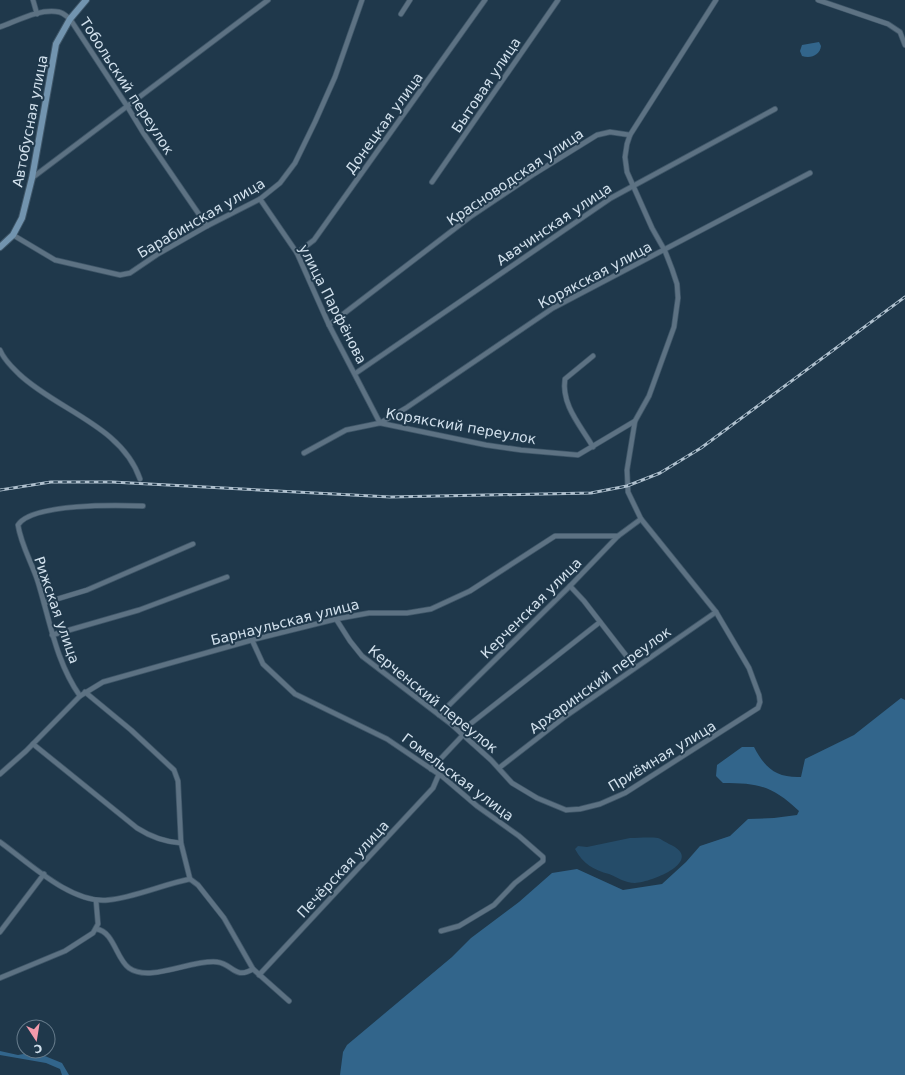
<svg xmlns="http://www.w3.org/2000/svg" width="905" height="1075" viewBox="0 0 905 1075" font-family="'DejaVu Sans',sans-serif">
<rect width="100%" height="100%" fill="#1f384b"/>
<path fill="#254c69" d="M630 838C638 838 649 837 658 838 661 839 665 842 669 844 706 860 653 882 635 883 625 883 617 877 609 874 594 870 583 864 575 849L578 846 587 847Z"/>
<g fill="#32658b">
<path d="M819 42 821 46C820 55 811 59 802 56L800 51 802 45Z"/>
<path d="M901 698 905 700V1075H340L343 1052 347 1045 452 957 471 938 519 902 552 873 577 869 623 890 662 884 686 862 700 846 730 836 748 819 774 818 797 815 799 811C772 786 759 783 723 783L716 776 717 765 742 747H754C765 768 776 778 801 777L805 759 854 735Z"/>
<path d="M0 1051 18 1055 35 1052 62 1063 69 1075H62L60 1069 46 1063 0 1055Z"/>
</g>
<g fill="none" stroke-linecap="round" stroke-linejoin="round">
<g stroke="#3f5668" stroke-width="6">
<g id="street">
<path d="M33 0 37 14"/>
<path d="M818 0 888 24 900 32 905 45"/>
<path d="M401 14 410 0"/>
<path d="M0 27C17 21 40 8 59 12 64 13 67 17 70 19L127 106 144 134 207 226"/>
<path d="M32 178 268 0"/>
<path d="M432 182 558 0"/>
<path d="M260 199 297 253 329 325 380 423 406 408 553 308 810 173"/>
<path d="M13 235 55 260 120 275 130 273 158 254 207 226 260 199 280 183 295 163 315 122 335 77 362 0"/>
<path d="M297 253 314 240 485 0"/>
<path d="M329 325 470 217 534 174 597 135 610 132 630 135 716 0"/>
<path d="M0 350C4 360 12 367 19 374 57 410 122 426 140 479"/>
<path d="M593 356 565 379C561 405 581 426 593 447"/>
<path d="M356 373 611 198 775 109"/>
<path d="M304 453 346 430 380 423 486 445 521 450 578 455 635 421"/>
<path d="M570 586 584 601 635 667"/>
<path d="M44 603 87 590 193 544"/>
<path d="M336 619 350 641 362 656 451 724 491 760 512 783 537 798 566 810 580 809 600 804 625 793 758 708 760 702 759 695 749 668 716 612 641 519 628 492 627 470 635 421 649 396 674 327 678 298 677 284 672 269 665 251 652 228 627 172 625 157 627 144 630 135"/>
<path d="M52 635 139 610 227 577"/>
<path d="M252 640 263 664 295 694 387 739 443 777 477 806 519 836 543 857V861L515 883 494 905 459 926 441 931"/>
<path d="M85 692 131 730 174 770 178 781 181 843 190 879 198 885 224 918 253 969 289 1001"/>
<path d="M80 696C56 662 50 621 38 582 32 563 21 545 18 525 32 503 118 505 143 506"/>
<path d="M439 715 570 586 618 536 641 519"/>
<path d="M460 732 600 622"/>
<path d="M33 744 137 828C151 837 165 842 181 843"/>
<path d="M499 768 566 716 716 612"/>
<path d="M431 769 463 735"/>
<path d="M0 774 26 751 80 696 103 682 252 640 336 619 369 613H407L431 609 470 591 555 536H618"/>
<path d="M0 842C28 862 71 904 108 900 133 898 164 884 190 879"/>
<path d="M96 929C114 931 116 959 129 968 150 983 192 959 217 962 233 964 235 980 253 969"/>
<path d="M0 932 44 874"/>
<path d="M259 975 433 788 439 774"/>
<path d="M0 978 65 951 93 933 98 924 96 900"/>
</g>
</g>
<g stroke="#3f5668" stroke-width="8">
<path id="secondary" d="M0 247 13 235 22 218 32 178 56 44 70 19 86 0"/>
</g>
<use href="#street" stroke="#5d7283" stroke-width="4.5"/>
<use href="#secondary" stroke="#7294af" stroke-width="6"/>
<g stroke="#afc0ce" stroke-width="3">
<path id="rail" d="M0 490 51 482H112L390 497 591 493 627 486 660 473 701 448 905 297"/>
</g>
<use href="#rail" stroke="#1f384b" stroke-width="1.5" stroke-dasharray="4.5" stroke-linecap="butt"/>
</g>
<g text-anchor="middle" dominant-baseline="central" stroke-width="4" stroke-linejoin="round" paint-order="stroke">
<g font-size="14" fill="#d2e1ed" stroke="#1f384b">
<text transform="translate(486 85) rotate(-56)">Бытовая улица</text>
<text transform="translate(127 86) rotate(57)">Тобольский переулок</text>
<text transform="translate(30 121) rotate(-79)">Автобусная улица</text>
<text transform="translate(384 123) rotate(-54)">Донецкая улица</text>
<text transform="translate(515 177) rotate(-34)">Красноводская улица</text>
<text transform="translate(201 218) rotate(-30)">Барабинская улица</text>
<text transform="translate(554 224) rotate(-34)">Авачинская улица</text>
<text transform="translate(595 275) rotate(-28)">Корякская улица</text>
<text transform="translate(333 304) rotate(63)">улица Парфёнова</text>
<text transform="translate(461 426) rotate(10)">Корякский переулок</text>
<text transform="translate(531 608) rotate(-45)">Керченская улица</text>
<text transform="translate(57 610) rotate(71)">Рижская улица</text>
<text transform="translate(285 622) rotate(-14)">Барнаульская улица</text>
<text transform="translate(600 680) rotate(-36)">Архаринский переулок</text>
<text transform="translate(433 699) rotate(39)">Керченский переулок</text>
<text transform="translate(662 756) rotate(-31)">Приёмная улица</text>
<text transform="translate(458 777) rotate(37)">Гомельская улица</text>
<text transform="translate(343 869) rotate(-47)">Печёрская улица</text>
</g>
</g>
<g transform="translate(36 1039) rotate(168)"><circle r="19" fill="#1f384b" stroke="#677c8c"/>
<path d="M0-3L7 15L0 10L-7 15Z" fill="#f39aab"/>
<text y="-6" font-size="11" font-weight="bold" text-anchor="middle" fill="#d2e1ed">С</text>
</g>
</svg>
